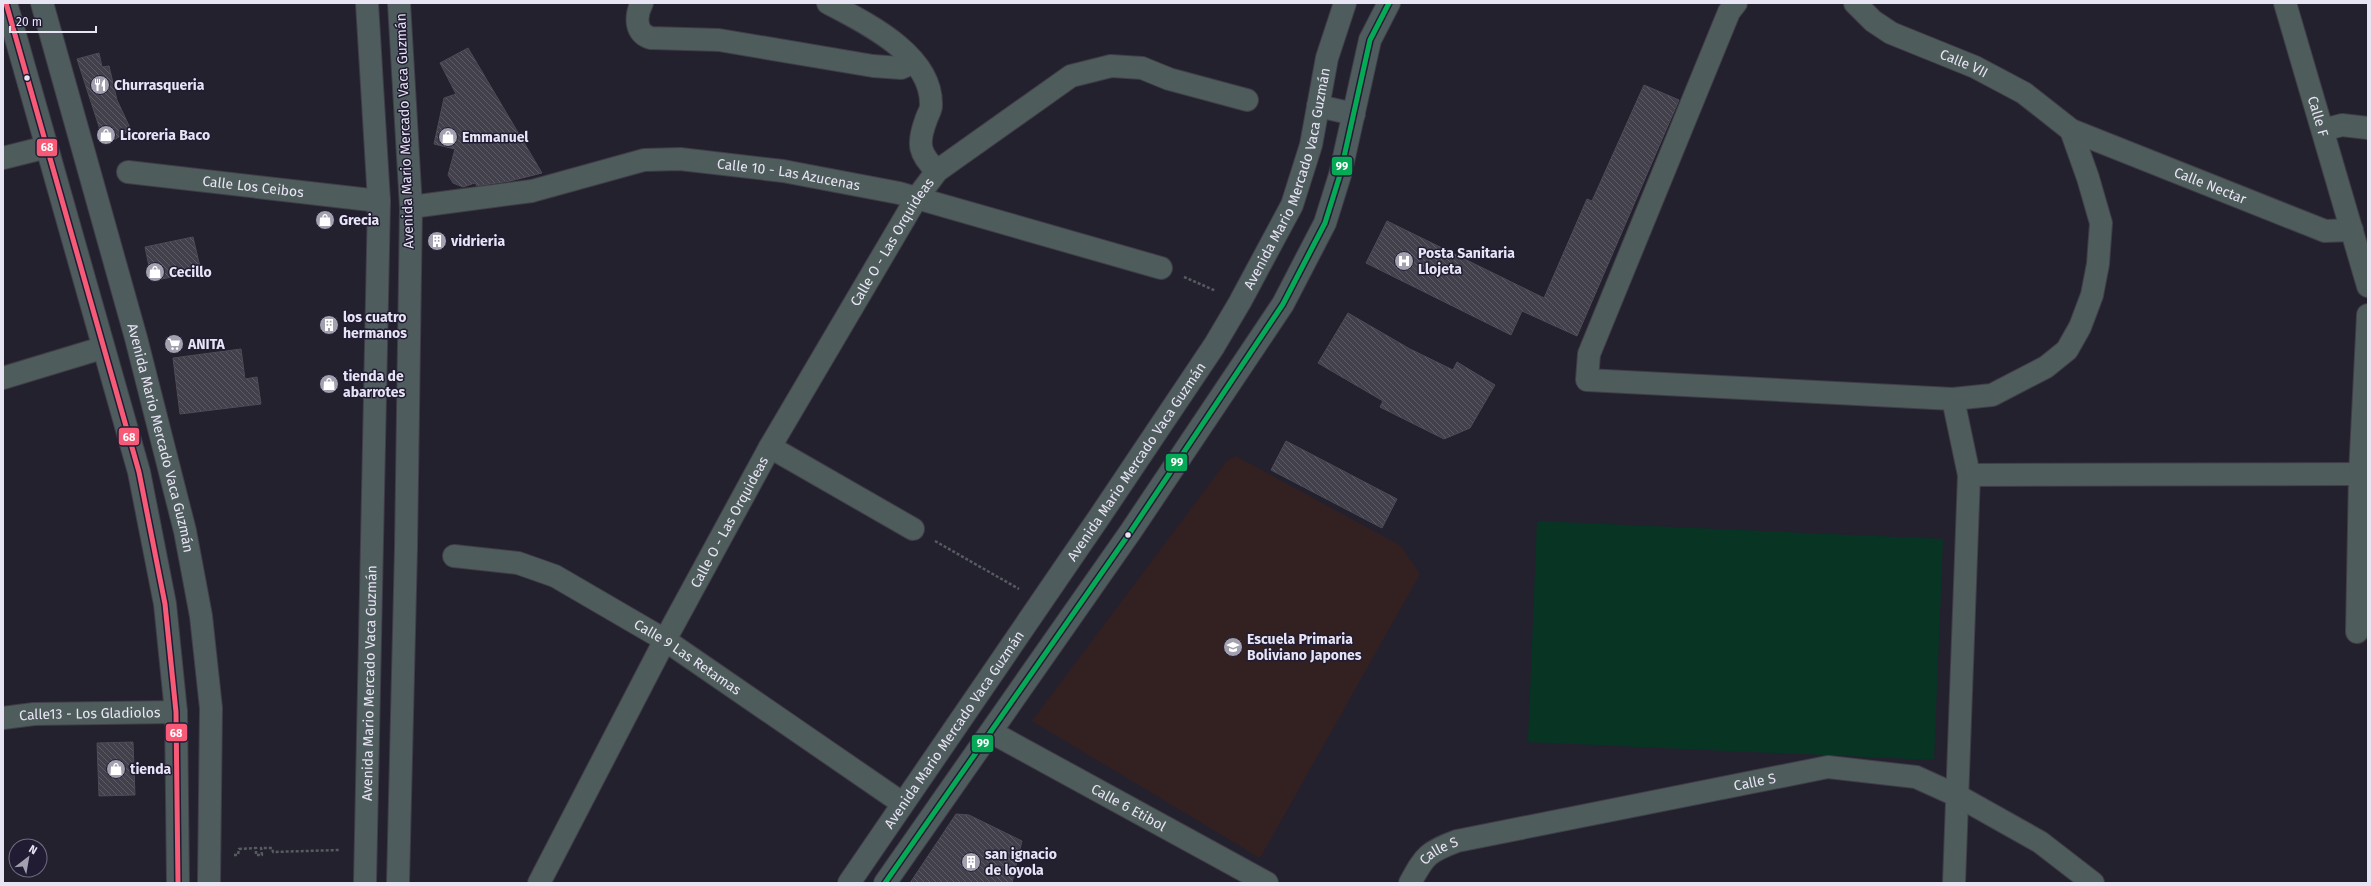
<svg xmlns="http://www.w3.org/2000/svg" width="2371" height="886" viewBox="0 0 2371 886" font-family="'Fira Sans',sans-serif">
<defs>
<pattern id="building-back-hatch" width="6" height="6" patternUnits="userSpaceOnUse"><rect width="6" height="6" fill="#42404b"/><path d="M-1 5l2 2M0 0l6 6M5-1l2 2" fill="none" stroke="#5d5b66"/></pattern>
</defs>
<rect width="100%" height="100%" fill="#24212e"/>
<path fill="#332122" d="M1236 456 1401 546 1420 574 1260 858 1032 721 1226 462Z"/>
<path fill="#073423" d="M1537 521 1943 539 1934 760 1528 742Z"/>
<g fill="url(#building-back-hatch)" stroke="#4e4b57">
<path d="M468 48 542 173 510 181 477 186 475 183 463 187 453 183 448 175 455 149 434 144 444 98 456 94 440 63Z"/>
<path d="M99 53 102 67 109 66 117 100 131 130 105 145 77 59Z"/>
<path d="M1644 85 1679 100 1577 336 1522 311 1511 335 1366 263 1387 221 1544 298 1587 199 1592 201Z"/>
<path d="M193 237 201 271 152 281 145 247Z"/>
<path d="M1348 313 1410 349 1453 370 1457 362 1495 385 1470 428 1444 439 1380 407 1383 401 1318 363Z"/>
<path d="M241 349 245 379 257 377 261 404 180 414 173 358Z"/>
<path d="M1286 441 1397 499 1382 528 1271 470Z"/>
<path d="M133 742 135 795 99 796 97 743Z"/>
<path d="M956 814 969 815 1022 841 1012 883H910Z"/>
</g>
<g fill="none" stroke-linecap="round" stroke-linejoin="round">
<g stroke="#403d49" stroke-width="24">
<g id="minor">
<path d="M642 3C635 16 635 34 651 38L719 40 873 66 901 68 914 62"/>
<path d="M828 3C866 23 933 55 931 106 931 110 927 116 926 120 917 144 919 154 937 171"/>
<path d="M1736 3 1729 12 1589 354 1587 380 1953 399 1992 395 2046 367 2067 350 2080 327 2092 295 2098 264 2101 223 2088 178 2071 130"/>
<path id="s1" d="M1855 3 1873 21 1891 33 1975 67 2024 93 2071 130 2325 231 2352 230"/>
<path id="s2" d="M2285 3 2368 286"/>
<path d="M2323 130 2342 125 2368 128"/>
<path d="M3 158 47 147"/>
<path id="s3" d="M128 172 379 201"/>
<path id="s4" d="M411 207 532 191 644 160 680 159 783 171 899 193 1161 268"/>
<path d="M3 378 102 348"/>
<path d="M1953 399 1969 475 1954 883"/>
<path d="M770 447 913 529"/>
<path d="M1969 475 2360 474"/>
<path id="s5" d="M454 556 518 563 555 576 665 640 902 803"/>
<path d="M2357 632 2360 474 2368 315"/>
<path id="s6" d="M3 718 34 714 176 712"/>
<path id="s7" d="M991 732 1267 883"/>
<path id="s8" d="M539 883 665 640 770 447 916 199 937 171 1071 76 1111 66 1142 68 1169 79 1247 100"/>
<path id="s9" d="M1410 883C1425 855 1428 852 1457 841L1828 767 1916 777 1958 796 2040 842 2093 883"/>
</g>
</g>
<g stroke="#403d49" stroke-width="24">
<g id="major">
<path d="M6 3 139 472 165 604 176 712 178 883"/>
<path id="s10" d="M42 3 136 338 185 531 201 616 211 708 209 883"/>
<path d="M1318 106 1354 114"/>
<path id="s11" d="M365 883 379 201 367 3"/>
<path d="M398 883 406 548 411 207 399 3"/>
<path id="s12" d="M849 883 1100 516 1214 346 1240 302 1292 205 1311 145 1327 58 1345 3"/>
<path d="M885 883 1131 531 1283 304 1325 223 1340 175 1370 40 1389 3"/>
</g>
</g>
<g stroke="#555c5f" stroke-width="2.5" stroke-dasharray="3 2" stroke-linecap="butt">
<path d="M1184 277 1216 291"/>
<path d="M935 541 1019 589"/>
<path d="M234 855H238L239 849 256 848V855H262L261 848H272L273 852 339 850"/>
</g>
<use href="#minor" stroke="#4e5c5b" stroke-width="22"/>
<use href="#major" stroke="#4f5c5e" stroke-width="22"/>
<g stroke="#211c33" stroke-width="8">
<path id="bus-1" d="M885 883 1131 531 1283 304 1325 223 1340 175 1370 40 1389 3"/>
</g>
<g stroke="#211c33" stroke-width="8">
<path id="bus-2" d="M6 3 139 472 165 604 176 712 178 883"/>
</g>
<use href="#bus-1" stroke="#06aa56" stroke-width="5"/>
<use href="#bus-2" stroke="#f75a77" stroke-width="5"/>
</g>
<defs>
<g id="restaurant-disc" transform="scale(1)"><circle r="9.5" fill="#a3a0af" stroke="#211c33"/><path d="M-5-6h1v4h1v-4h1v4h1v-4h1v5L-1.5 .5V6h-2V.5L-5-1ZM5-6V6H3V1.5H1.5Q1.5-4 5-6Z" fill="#fff"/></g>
<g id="shop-disc" transform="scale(1)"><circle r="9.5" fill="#a3a0af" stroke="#211c33"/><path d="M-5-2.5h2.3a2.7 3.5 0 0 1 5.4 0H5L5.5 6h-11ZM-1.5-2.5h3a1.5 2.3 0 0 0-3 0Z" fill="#fff"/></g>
<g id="building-disc" transform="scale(1)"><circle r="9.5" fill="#a3a0af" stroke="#211c33"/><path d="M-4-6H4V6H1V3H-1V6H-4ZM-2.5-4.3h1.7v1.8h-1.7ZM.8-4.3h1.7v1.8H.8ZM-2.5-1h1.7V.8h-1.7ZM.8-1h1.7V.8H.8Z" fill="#fff"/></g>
<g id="hospital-disc" transform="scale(1)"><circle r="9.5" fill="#a3a0af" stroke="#211c33"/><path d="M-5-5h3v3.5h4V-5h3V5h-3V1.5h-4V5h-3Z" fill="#fff"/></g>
<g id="supermarket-disc" transform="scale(1)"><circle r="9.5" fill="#a3a0af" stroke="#211c33"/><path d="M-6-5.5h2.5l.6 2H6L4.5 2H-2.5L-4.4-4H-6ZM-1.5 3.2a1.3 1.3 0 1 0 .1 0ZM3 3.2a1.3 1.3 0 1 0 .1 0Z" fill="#fff"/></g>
<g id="school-disc" transform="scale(1)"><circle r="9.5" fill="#a3a0af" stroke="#211c33"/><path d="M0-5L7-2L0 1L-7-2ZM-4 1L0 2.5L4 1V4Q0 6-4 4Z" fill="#fff"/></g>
</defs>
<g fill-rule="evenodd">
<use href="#restaurant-disc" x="100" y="85"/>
<use href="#shop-disc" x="106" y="135"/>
<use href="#shop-disc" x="448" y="137"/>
<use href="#shop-disc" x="325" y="220"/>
<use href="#building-disc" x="437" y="241"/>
<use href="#hospital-disc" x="1404" y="261"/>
<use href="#shop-disc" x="155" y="272"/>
<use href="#building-disc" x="329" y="325"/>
<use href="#supermarket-disc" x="174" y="344"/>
<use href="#shop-disc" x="329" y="384"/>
<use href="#school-disc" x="1233" y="647"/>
<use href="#shop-disc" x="116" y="769"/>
<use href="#building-disc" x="971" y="862"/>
</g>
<g fill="#e7e4f4" stroke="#211c33" stroke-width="1.5">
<circle cx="27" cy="78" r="3.5"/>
<circle cx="1128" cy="535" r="3.5"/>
</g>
<g text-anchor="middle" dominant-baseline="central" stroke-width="3" stroke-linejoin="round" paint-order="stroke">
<g font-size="14" fill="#e7e4f4" stroke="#211c33">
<text stroke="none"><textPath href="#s1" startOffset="126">Calle VII</textPath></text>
<text stroke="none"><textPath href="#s2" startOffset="118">Calle F</textPath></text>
<text transform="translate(405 131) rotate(-92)">Avenida Mario Mercado Vaca Guzmán</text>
<text stroke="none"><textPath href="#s4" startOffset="384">Calle 10 - Las Azucenas</textPath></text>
<text stroke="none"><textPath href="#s12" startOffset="834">Avenida Mario Mercado Vaca Guzmán</textPath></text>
<text stroke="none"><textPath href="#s1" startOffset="403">Calle Nectar</textPath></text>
<text stroke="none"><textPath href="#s3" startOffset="126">Calle Los Ceibos</textPath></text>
<text stroke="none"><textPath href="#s8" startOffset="732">Calle O - Las Orquideas</textPath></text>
<text stroke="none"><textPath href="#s10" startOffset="451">Avenida Mario Mercado Vaca Guzmán</textPath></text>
<text stroke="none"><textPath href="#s12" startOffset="510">Avenida Mario Mercado Vaca Guzmán</textPath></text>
<text stroke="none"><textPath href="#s8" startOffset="408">Calle O - Las Orquideas</textPath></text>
<text stroke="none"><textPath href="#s5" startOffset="259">Calle 9 Las Retamas</textPath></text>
<text stroke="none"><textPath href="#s11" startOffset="200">Avenida Mario Mercado Vaca Guzmán</textPath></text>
<text stroke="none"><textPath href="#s6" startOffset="87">Calle13 - Los Gladiolos</textPath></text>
<text stroke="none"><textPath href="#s12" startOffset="186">Avenida Mario Mercado Vaca Guzmán</textPath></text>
<text stroke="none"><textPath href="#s9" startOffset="369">Calle S</textPath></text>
<text stroke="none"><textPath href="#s7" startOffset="157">Calle 6 Etibol</textPath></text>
<text stroke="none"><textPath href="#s9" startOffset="45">Calle S</textPath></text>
</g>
<g font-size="14" font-weight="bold" fill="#e7e4f4" stroke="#211c33" text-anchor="start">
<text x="114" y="85">Churrasqueria</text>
<text x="120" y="135">Licoreria Baco</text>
<text x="462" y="137">Emmanuel</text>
<text x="339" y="220">Grecia</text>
<text x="451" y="241">vidrieria</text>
<text x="1418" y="253">Posta Sanitaria<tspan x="1418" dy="16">Llojeta</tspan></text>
<text x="169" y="272">Cecillo</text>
<text x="343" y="317">los cuatro<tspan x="343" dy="16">hermanos</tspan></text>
<text x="188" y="344">ANITA</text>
<text x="343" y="376">tienda de<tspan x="343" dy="16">abarrotes</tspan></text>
<text x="1247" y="639">Escuela Primaria<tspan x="1247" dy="16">Boliviano Japones</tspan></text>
<text x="130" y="769">tienda</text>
<text x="985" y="854">san ignacio<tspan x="985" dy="16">de loyola</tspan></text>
</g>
</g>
<g stroke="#211c33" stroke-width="1.5">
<rect x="36" y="138" width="22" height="19" rx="4" fill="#f75a77"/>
<rect x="1331" y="156" width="22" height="20" rx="4" fill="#06aa56"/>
<rect x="118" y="427" width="22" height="19" rx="4" fill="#f75a77"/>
<rect x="1165" y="453" width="23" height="19" rx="4" fill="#06aa56"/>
<rect x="165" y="723" width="23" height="19" rx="4" fill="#f75a77"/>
<rect x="971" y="734" width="23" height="19" rx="4" fill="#06aa56"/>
</g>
<g font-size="11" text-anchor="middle" font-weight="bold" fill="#fff">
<text x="47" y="151">68</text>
<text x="1342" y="170">99</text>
<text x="129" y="441">68</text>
<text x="1177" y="466">99</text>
<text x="176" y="737">68</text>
<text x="983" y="747">99</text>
</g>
<rect width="2371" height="886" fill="none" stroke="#e7e4f4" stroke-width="8"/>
<g transform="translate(28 858) rotate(31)"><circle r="19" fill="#211c33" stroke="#706c80"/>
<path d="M0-3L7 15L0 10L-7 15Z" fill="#a3a0af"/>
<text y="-6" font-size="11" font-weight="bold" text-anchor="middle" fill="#e7e4f4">N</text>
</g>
<path d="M10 26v6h86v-6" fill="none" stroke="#e7e4f4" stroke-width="2"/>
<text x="16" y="26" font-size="12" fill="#e7e4f4" stroke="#211c33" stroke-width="3" paint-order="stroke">20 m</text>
</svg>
